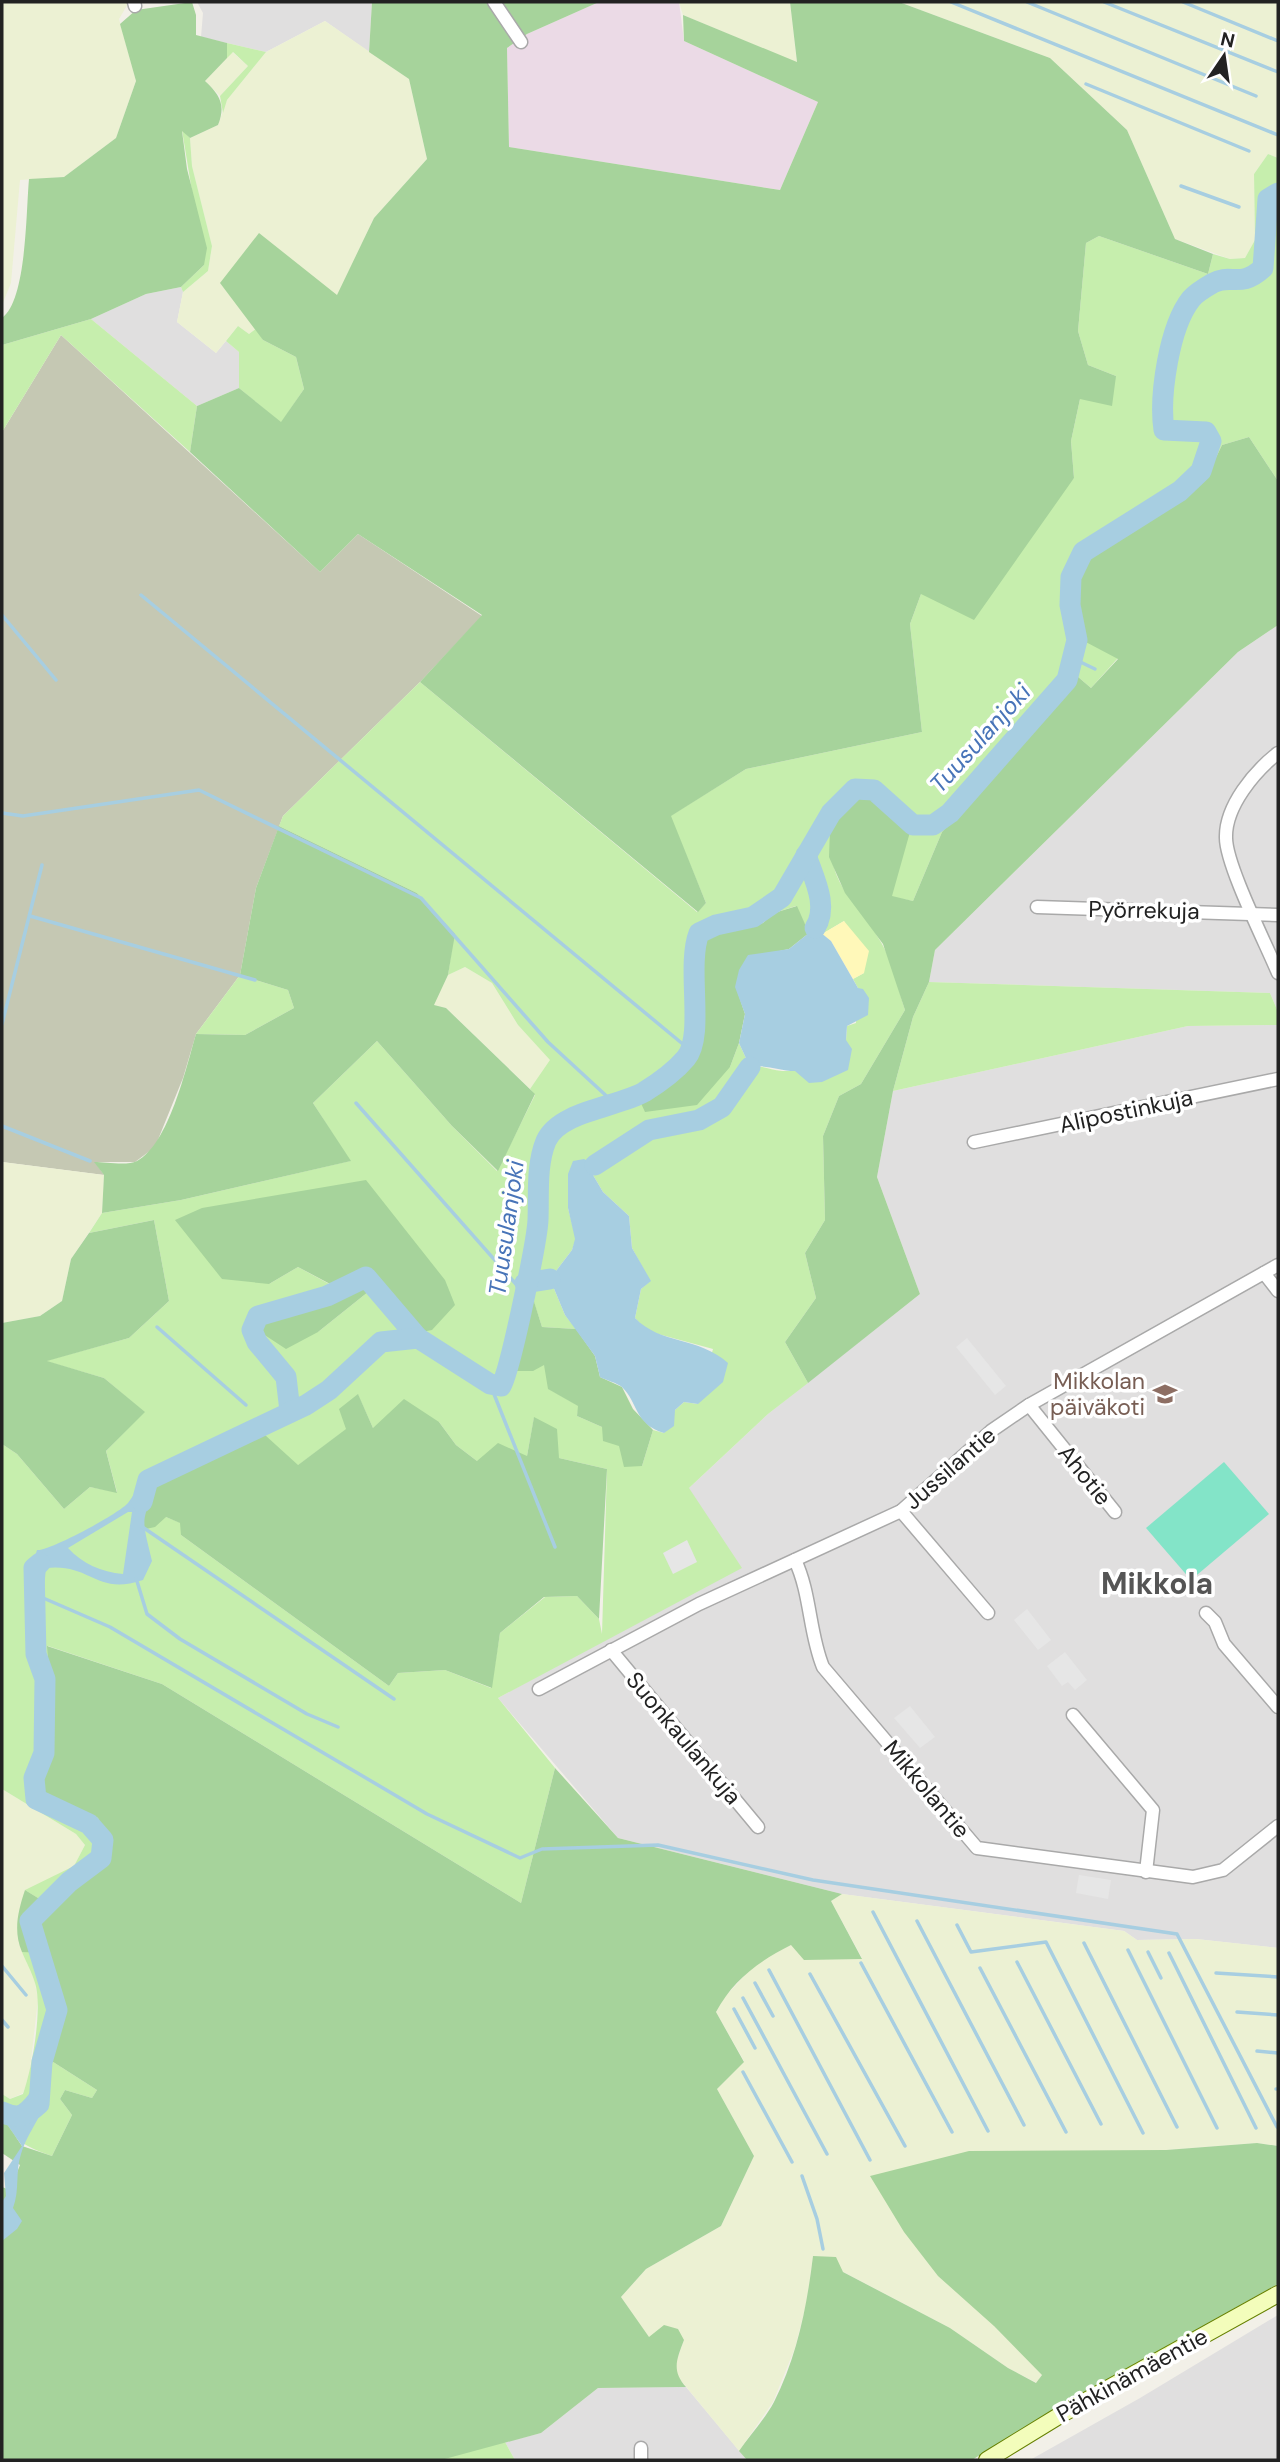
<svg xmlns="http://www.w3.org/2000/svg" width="1280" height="2462" viewBox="0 0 1280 2462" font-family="'DM Sans',sans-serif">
<rect width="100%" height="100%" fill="#f2f0e8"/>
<g fill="#e0dfdf">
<path d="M197 2H372L369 52 325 21 266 52 201 37 203 13Z"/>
<path d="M181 287 183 292 177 322 216 353 226 341 239 352V388L197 406 91 319 146 294Z"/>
<path d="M1278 625V1012L1270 993 929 982 935 950 1238 652Z"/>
<path d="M1278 1025V1948L1196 1939 1137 1940 1124 1931 842 1894 618 1838 498 1698 602 1641 689 1488 768 1414 920 1294 877 1177 893 1091 1188 1026Z"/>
<path d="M1278 2315V2460H1030L1140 2398Z"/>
<path d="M686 2387 747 2460H515L505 2442 541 2433 598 2388Z"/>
</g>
<path fill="#ebdae6" d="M599 2H679L684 41 818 102 780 190 509 147 507 48 527 34Z"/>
<path fill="#c5c8b3" d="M61 335 320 572 358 534 482 616 420 682 283 816 256 888 240 975 196 1034 183 1078 155 1147 135 1162H95L104 1175 2 1162V432Z"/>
<g fill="#ecf1d3">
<path d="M2 2H129L119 19 136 81 116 138 64 177 20 180 11 283 2 305Z"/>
<path d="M679 2H790L797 63 683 15Z"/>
<path d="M899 2H1278V158L1268 154 1254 174 1255 240 1245 258 1230 259 1175 239 1127 130 1050 58Z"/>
<path d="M325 21 409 79 427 159 374 218 337 296 220 283 257 328 249 334 238 326 216 353 177 322 183 292 208 271 212 246 192 166 190 138 218 125 227 100 266 52Z"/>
<path d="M232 52 248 66 220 96 205 81Z"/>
<path d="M465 967 492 983 518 1025 551 1060 530 1089 446 1008 433 1005 448 975Z"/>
<path d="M2 1162 104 1175 102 1213 71 1259 62 1301 40 1316 2 1323Z"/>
<path d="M2 1789 76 1834 85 1845 74 1866 63 1873 35 1984 38 1999 29 2078 23 2093 10 2099 2 2094Z"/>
<path d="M842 1894 1124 1931 1137 1940 1196 1939 1278 1948V2146L1257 2143 1166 2150 994 2326 1042 2374 1037 2383 1008 2368 950 2328 813 2256 807 2301 795 2348 773 2402 739 2451 678 2377 675 2365 684 2340 649 2338 621 2297 646 2269 721 2226 754 2156 717 2089 744 2061 716 2012 723 1999 757 1962 791 1945 862 1958 831 1901Z"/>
</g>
<g fill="#c6eead" fill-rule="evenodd">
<path d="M227 43 266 52 227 100 223 113 220 96 248 66 233 52 227 58Z"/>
<path d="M182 130 190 138 192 166 212 246 208 271 183 292 181 287 204 265Z"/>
<path d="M1268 154 1278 158V481L1249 437 1222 445 1208 474 1192 489 1102 547 1118 658 1091 688 1077 676 942 832 913 901 892 897 830 829C828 890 856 897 882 944 893 963 898 989 905 1010L861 1084 839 1096 823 1136 825 1220 805 1253 816 1298 785 1342 808 1383 768 1414 689 1488 742 1568 498 1698 555 1768 521 1903 162 1684 48 1646 54 1736 40 1781 55 1804 98 1818 104 1835V1858L51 1906 25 1890 74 1866 85 1845 76 1834 2 1789V1444L17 1454 64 1509 90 1487 117 1492 106 1451 144 1412 104 1378 45 1361 129 1338 169 1301 154 1220 89 1233 102 1213 181 1200 350 1161 313 1103 377 1041 452 1126 497 1171 535 1095 530 1089 550 1060 518 1025 492 983 465 967 448 975 454 934 417 893 279 826 283 816 420 682 697 912 706 903 670 816 746 769 922 732 910 624 921 594 1074 478 1071 441 1080 399 1116 376 1088 365 1078 331 1086 243 1099 236 1208 274 1213 254 1230 259 1245 258 1255 240 1254 174ZM796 906 809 933 815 928 822 934 844 921 864 973 853 979 858 988 856 1023 847 1026 846 1040C829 1050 803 1073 782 1071 770 1070 763 1065 750 1067L739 1043 730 1067 639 1099 653 1094 697 1053 698 944 710 932 763 923 774 913ZM568 1174 593 1175 603 1192 629 1216 632 1248 650 1281 641 1289 635 1318 647 1331 713 1349 698 1404 684 1402 675 1410 664 1433 653 1430 642 1466 602 1427 577 1416 579 1406 549 1389 532 1296 542 1327 576 1329 565 1315 550 1279 572 1250 576 1239 568 1208ZM366 1181 373 1288 318 1332 333 1286 298 1267 269 1284ZM358 1395 373 1428 439 1422 456 1445 477 1461 527 1456 534 1418 559 1458 607 1469 602 1634 599 1619 577 1596 545 1597 500 1633 491 1688 445 1670 398 1673 389 1686 181 1535V1523L166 1517 297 1466 347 1429Z"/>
<path d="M91 319 197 406 190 452 61 335 2 432V345Z"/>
<path d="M238 326 249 334 257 328 263 340 296 357 304 389 281 423 239 388V352L226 341Z"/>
<path d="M240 975 288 990 294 1008 245 1035 196 1034Z"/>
<path d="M929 982 1270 993 1278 1012V1025L1188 1026 893 1091 913 1017Z"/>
<path d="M22 1952H46L65 2009 50 2060 97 2090 92 2098 65 2090 60 2099 72 2115 52 2156C17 2144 2 2133 2 2094L10 2099 23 2094C32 2069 43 2008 35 1983 32 1972 26 1962 22 1952Z"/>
<path d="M505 2442 515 2460H441L442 2458Z"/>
</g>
<g fill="#a6d39b">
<path d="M192 2 196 15V35L227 43V58L205 81C220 95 226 105 218 125L190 138 182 131 187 169 207 248 204 265 181 287 146 294 91 319 2 345V318C27 300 26 210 29 179L64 177 116 138 136 81 120 24 136 10Z"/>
<path d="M372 2H599L527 34 507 48 509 147 780 190 818 102 684 41 683 15 797 62 790 2H899L1050 58 1127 130 1175 239 1213 254 1208 274 1099 236 1086 243 1078 331 1088 365 1116 376 1112 406 1080 399 1071 441 1074 478 974 620 921 594 910 624 922 732 746 769 671 816 706 903 698 912 420 682 482 615 358 534 320 572 190 452 197 406 239 388 281 422 304 389 296 357 263 340 220 283 259 233 337 295 374 218 427 159 409 79 369 52Z"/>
<path d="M1249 437 1278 481V625L1238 652 935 950 929 982 913 1017 893 1091 877 1177 920 1294 808 1383 785 1342 816 1298 805 1253 825 1220 823 1136 839 1096 861 1084 905 1010 883 944 845 893 829 857 830 829 852 796C877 790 894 816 910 832L892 896 913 901 942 832 1077 676 1091 688 1118 659 1082 640 1073 590 1078 570 1102 547 1192 489 1208 474 1222 445Z"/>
<path d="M279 826 417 893 455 934 448 975 434 1005 446 1008 535 1094 498 1171 452 1126 377 1041 313 1103 351 1161 181 1200 102 1213 104 1175 94 1162C106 1162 127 1166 137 1161 169 1144 186 1068 196 1034L245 1035 294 1008 288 990 240 975 256 888Z"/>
<path d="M797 906 809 933 789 949 770 953 736 987 745 1014 739 1043 730 1067 697 1105 645 1112 639 1099 653 1094 697 1053 698 944 703 936 763 923 774 913Z"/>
<path d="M366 1180 445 1280 455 1305 432 1330 411 1334 373 1288 318 1332 286 1349 257 1330 282 1302 332 1285 298 1267 269 1284 222 1279 175 1220 202 1208Z"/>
<path d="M154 1220 169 1301 129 1338 47 1361 104 1378 145 1412 106 1451 117 1493 90 1487 64 1509 17 1454 2 1444V1323L40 1316 62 1301 71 1259 89 1233Z"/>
<path d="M532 1295 542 1327 576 1329 595 1356 600 1377 622 1387 633 1409 653 1430 642 1466 624 1467 619 1446 603 1441 602 1427 577 1416 578 1406 548 1389 544 1365 533 1371H513Z"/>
<path d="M358 1394 373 1428 404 1399 439 1422 456 1445 477 1461 498 1443 527 1456 534 1417 557 1429 559 1458 607 1469 599 1619 577 1596 544 1597 500 1633 492 1688 445 1670 398 1673 389 1686 181 1535 180 1523 166 1517 155 1527 132 1532 146 1478 254 1425 298 1465 346 1429 339 1409Z"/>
<path d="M47 1646 162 1684 521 1903 555 1768 618 1838 842 1894 831 1901 862 1959 804 1960 791 1945C759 1961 733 1980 716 2012L744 2062 717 2089 754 2156 721 2226 646 2269 621 2297 649 2337 664 2325 678 2329 684 2340C677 2359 671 2370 686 2387L598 2388 541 2433 441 2460H2V2187L10 2190 20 2165 2 2153V2117L22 2146 52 2156 72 2115 60 2099 65 2090 92 2098 97 2090 50 2060 65 2009 46 1953 22 1952C13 1931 18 1911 25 1890L51 1906 104 1858V1835L98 1818 41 1797 40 1781 54 1736Z"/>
<path d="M1257 2143 1278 2146V2284L1049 2412 972 2460H747L739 2451C750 2435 765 2419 774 2402 797 2357 807 2306 813 2256L836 2257 843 2272 950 2328 1008 2368 1036 2383 1042 2375 994 2326 938 2276 904 2232 870 2176 969 2151 1166 2150Z"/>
</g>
<path fill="#fff8b9" d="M844 921 869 951 864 973 853 979 831 941 822 934Z"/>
<path fill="#83e4c8" d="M1224 1462 1269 1514 1191 1580 1146 1528Z"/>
<g fill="#e6e6e6">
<path d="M967 1338 1006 1386 995 1395 956 1347Z"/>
<path d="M687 1540 697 1562 673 1574 663 1553Z"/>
<path d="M1027 1609 1051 1640 1038 1650 1014 1620Z"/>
<path d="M1065 1652 1087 1680 1075 1690 1068 1682 1062 1686 1047 1666Z"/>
<path d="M910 1706 935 1737 920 1748 894 1718Z"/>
<path d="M1079 1875 1111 1880 1108 1899 1076 1893Z"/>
</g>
<g fill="#a7cee1" fill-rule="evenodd">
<path d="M815 928 831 941 858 988 863 989 869 998 868 1015 847 1026 846 1040 852 1049 848 1070 822 1082 809 1083 795 1071C779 1071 765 1064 750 1067L739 1043 745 1014 735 987 739 970 748 955 789 949Z"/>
<path d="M584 1159 595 1165 593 1175 603 1192 629 1216 632 1248 651 1281 641 1289 635 1318C661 1345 698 1336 728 1363L723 1382 698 1404 684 1402 675 1410 674 1426 664 1433C634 1424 638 1402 622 1387 617 1383 606 1380 600 1377L595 1356 565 1315 550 1279 572 1250 575 1239 568 1208V1174L573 1161Z"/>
<path d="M146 1474 158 1482C140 1524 142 1518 152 1561L143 1580C95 1596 92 1563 46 1568L44 1588 26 1586 37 1550C48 1552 120 1513 128 1503 135 1494 140 1484 146 1474ZM128 1512H132L123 1574C101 1572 83 1564 68 1548Z"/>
<path d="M38 2071 44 2073C53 2110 31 2122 21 2154 15 2172 20 2190 13 2208L22 2221 17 2229 2 2241V2202L6 2196 4 2173 22 2146 2 2117V2105L17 2106C30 2097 34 2086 38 2071Z"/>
</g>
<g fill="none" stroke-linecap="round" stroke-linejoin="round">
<g stroke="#a7cee1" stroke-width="3.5">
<path d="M951 2 1278 135"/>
<path d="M1027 2 1256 96"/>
<path d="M1104 2 1278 72"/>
<path d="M1183 2 1278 41"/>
<path d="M1086 84 1249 151"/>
<path d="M1181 186 1239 207"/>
<path d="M141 595 690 1050"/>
<path d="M2 615 56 680"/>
<path d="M1072 658 1095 669"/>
<path d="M2 813 23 816 199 790 421 898 548 1042 613 1102"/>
<path d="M30 916 255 980"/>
<path d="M2 1024 42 865"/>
<path d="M356 1103 523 1292"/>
<path d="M2 1126 90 1161"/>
<path d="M157 1327 246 1405"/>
<path d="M490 1384 555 1547"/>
<path d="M141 1526 394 1699"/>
<path d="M136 1578 147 1614 180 1639 307 1714 338 1727"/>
<path d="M34 1594 110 1627 427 1814 520 1858 542 1849 658 1845 813 1880 1177 1934 1277 2127"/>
<path d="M873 1912 988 2131"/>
<path d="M917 1921 1024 2125"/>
<path d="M957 1925 971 1952 1046 1942 1143 2133"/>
<path d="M1084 1943 1177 2127"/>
<path d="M1128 1950 1217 2128"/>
<path d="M1148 1952 1161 1978"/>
<path d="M1169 1953 1256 2128"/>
<path d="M1017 1962 1101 2124"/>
<path d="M861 1963 952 2132"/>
<path d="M2 1966 26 1995"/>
<path d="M980 1968 1066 2132"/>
<path d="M769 1970 870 2160"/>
<path d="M1216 1973 1278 1977"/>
<path d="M810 1974 905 2146"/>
<path d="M755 1983 773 2016"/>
<path d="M743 1998 827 2154"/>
<path d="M734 2009 755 2048"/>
<path d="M1237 2012 1278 2015"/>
<path d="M2 2020 8 2027"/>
<path d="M1257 2051 1278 2053"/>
<path d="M743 2072 792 2162"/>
<path d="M1276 2089H1278"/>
<path d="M802 2176 817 2219 823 2249"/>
</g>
<g stroke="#a7cee1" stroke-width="21">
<path d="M806 855C814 879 829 906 815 928"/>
<path d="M595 1165 649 1130 699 1120 722 1107 750 1067"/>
<path d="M525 1283 550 1279"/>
<path d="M290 1411 286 1377 257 1342 252 1330 258 1316 327 1296 366 1277 418 1338"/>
<path d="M142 1502 148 1480 306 1405 329 1390 381 1342 418 1338 490 1384 501 1386C510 1372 537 1241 538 1220 539 1195 536 1165 546 1141 559 1111 618 1107 644 1092 657 1084 676 1070 686 1058 705 1036 686 966 699 933L716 925 753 917 782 897 831 813 855 789 874 790 913 825H933L950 813 1067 680 1077 640 1070 605 1071 577 1083 552 1180 491 1201 471 1211 441 1206 432 1164 430C1159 396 1169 327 1191 299 1196 293 1206 287 1213 283 1231 273 1240 289 1263 268L1268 199 1278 193"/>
<path d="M2 2112C18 2120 27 2115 39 2104L42 2062 57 2010 30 1921 69 1882 101 1858 103 1840 89 1824 36 1799 34 1778 44 1753 45 1679 36 1654 34 1568 40 1563"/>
</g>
<g stroke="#a9a9a9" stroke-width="15">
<g id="street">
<path d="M134 2 135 6"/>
<path d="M494 2 521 42"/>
<path d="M1278 753C1255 771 1225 806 1226 838 1226 865 1266 944 1278 973"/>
<path d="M1037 907 1278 915"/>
<path d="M974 1142 1278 1079"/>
<path d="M1264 1273 1278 1291"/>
<path d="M1029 1405 1115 1512"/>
<path d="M901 1511 988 1613"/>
<path d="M795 1560C811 1594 809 1633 823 1667L977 1848 1193 1877 1223 1870 1278 1826"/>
<path d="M1206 1613 1215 1622 1224 1644 1278 1707"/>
<path d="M611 1650 758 1827"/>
<path d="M539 1689 699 1604 901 1511 991 1431 1029 1405 1278 1265"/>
<path d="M1073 1715 1153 1810 1146 1872"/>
<path d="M641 2448V2460"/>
</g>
</g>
<g stroke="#668100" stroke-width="18">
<path id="secondary" d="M987 2460 1062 2414 1278 2294"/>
</g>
<use href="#street" stroke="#fff" stroke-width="12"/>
<use href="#secondary" stroke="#f3fdbb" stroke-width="16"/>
</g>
<defs>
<g id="school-bare" transform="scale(1.89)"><path d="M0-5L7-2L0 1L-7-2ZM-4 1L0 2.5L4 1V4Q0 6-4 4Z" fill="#8d6e63" stroke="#fff" stroke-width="2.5" paint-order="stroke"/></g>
</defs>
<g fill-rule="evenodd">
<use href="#school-bare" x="1165" y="1394"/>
</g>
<g text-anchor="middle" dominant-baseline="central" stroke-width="7" stroke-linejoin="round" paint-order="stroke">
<g font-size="23" fill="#222" stroke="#fff">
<text transform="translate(1144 910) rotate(1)">Pyörrekuja</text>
<text transform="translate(1126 1111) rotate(-12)">Alipostinkuja</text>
<text transform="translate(950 1468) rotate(-41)">Jussilantie</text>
<text transform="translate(1085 1475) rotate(51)">Ahotie</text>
<text transform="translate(684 1738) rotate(50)">Suonkaulankuja</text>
<text transform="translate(927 1789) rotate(50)">Mikkolantie</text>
<text transform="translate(1132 2375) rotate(-29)">Pähkinämäentie</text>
</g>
<g font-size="23" fill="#785e54" stroke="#fff" text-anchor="end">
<text x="1145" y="1381">Mikkolan<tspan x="1145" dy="26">päiväkoti</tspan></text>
</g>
<g font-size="24" font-style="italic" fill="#4874b8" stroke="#fff">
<text transform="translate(980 738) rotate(-48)">Tuusulanjoki</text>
<text transform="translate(506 1228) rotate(-82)">Tuusulanjoki</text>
</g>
<g font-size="30" font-weight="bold" fill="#555" stroke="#fff">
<text x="1157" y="1583">Mikkola</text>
</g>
</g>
<rect width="1280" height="2462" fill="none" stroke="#222222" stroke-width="7"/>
<g transform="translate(1224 56) rotate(13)" stroke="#ffffff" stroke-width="5" paint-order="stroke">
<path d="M0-5L12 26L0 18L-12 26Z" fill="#222222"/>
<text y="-10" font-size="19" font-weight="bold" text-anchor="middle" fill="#222222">N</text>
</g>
</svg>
